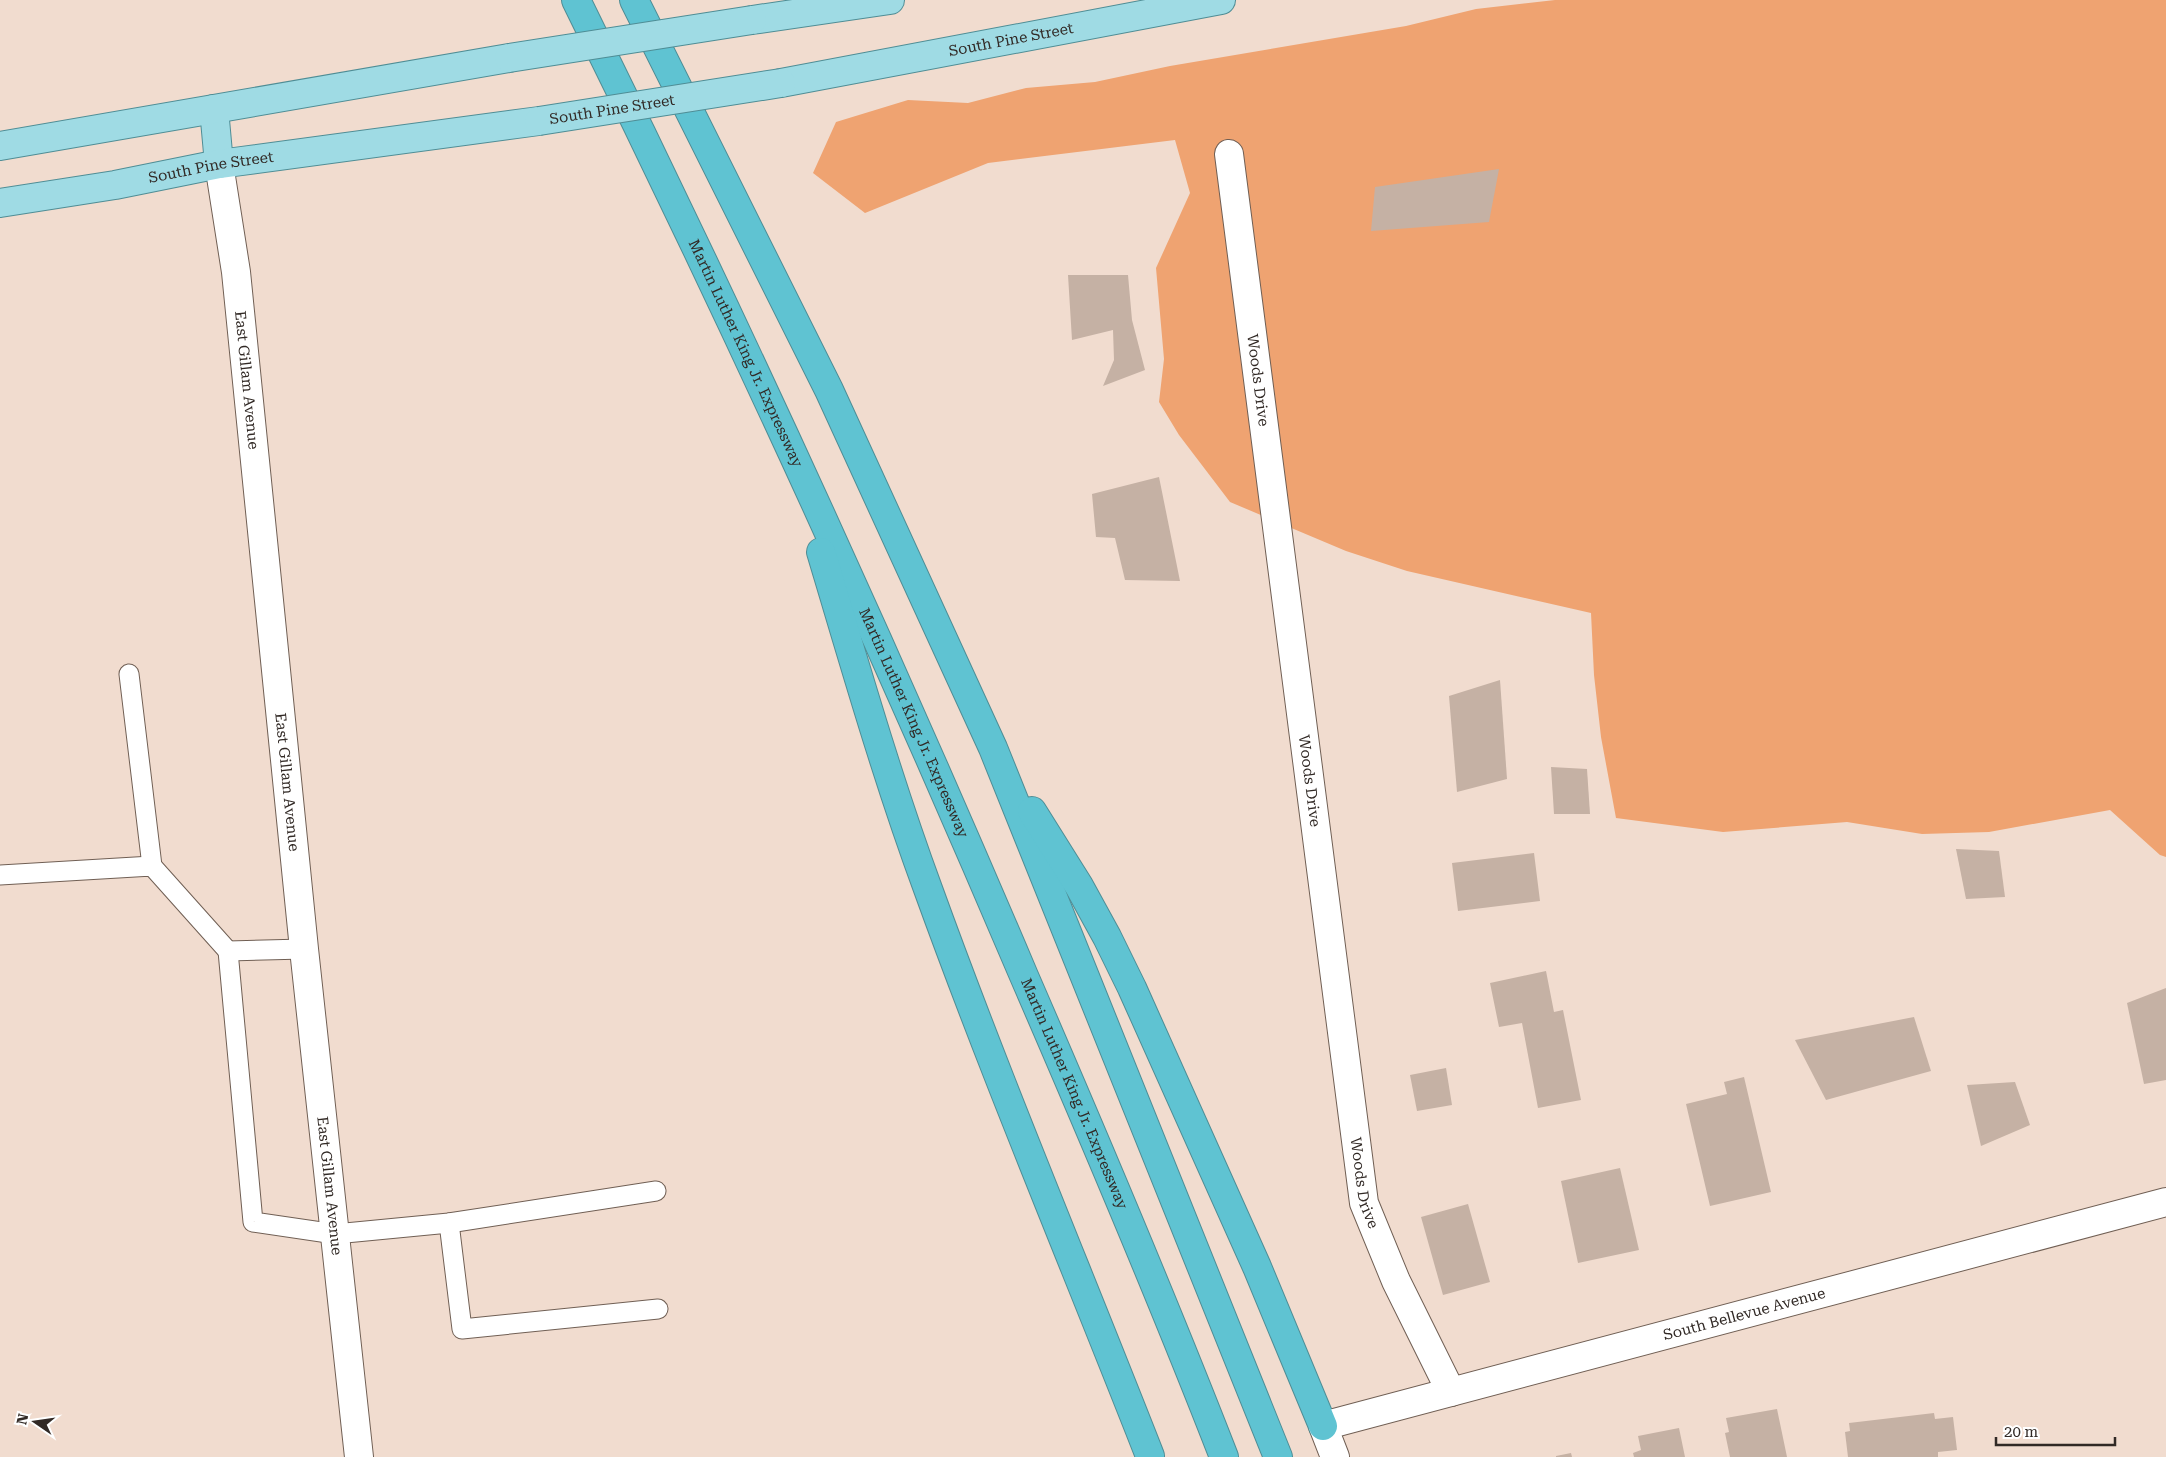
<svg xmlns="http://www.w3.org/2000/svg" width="2166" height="1457" viewBox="0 0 2166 1457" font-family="'Roboto Serif',serif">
<rect width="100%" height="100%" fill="#f1dccf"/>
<path fill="#efa371" d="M1555 0H2166V857L2160 855 2110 810 1989 832 1922 834 1847 822 1723 832 1616 818 1601 737 1594 675 1591 613 1407 571 1346 551 1230 502 1179 435 1159 402 1164 359 1156 268 1190 193 1175 140 988 163 865 213 813 173 836 122 908 100 968 103 1026 88 1095 82 1170 66 1406 26 1476 9Z"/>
<g fill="#c5b1a4">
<path d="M1499 169 1489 222 1371 231 1375 187Z"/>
<path d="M1068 275H1128L1132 320 1145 370 1103 386 1114 360 1113 330 1072 340Z"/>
<path d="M1159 477 1180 581 1125 580 1115 538 1096 537 1092 494Z"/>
<path d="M1500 680 1507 779 1457 792 1449 696Z"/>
<path d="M1551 767 1587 769 1590 814H1554Z"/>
<path d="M1956 849 1999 851 2005 897 1966 899Z"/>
<path d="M1534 853 1540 901 1458 911 1452 863Z"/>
<path d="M1546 971 1554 1012 1563 1010 1581 1100 1538 1108 1522 1023 1499 1027 1490 983Z"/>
<path d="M2166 988V1080L2144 1084 2127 1003Z"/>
<path d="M1914 1017 1931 1071 1826 1100 1795 1040Z"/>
<path d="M1446 1068 1452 1105 1417 1111 1410 1075Z"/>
<path d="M1744 1077 1771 1192 1710 1206 1686 1104 1727 1094 1724 1082Z"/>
<path d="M2015 1082 2030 1125 1981 1146 1967 1085Z"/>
<path d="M1620 1168 1639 1250 1578 1263 1561 1181Z"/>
<path d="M1468 1204 1490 1282 1443 1295 1421 1217Z"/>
<path d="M1777 1409 1787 1457H1730L1725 1433 1729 1432 1726 1418Z"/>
<path d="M1934 1413 1935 1419 1953 1417 1957 1450 1938 1452V1457H1848L1845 1432 1850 1431 1849 1423Z"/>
<path d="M1679 1428 1685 1457H1634L1633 1453 1641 1450 1638 1436Z"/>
<path d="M1571 1453 1572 1457H1556V1456Z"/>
</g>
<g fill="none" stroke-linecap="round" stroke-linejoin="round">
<g stroke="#705f54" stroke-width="21">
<g id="service">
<path d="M129 674 152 866"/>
<path d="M0 875 152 866 228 951"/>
<path d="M304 949 228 951 253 1222 335 1234 449 1223 656 1191"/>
<path d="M449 1223 462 1329 658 1309"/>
</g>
</g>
<g stroke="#705f54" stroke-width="30">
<g id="minor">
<path id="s1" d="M1229 154 1364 1203 1396 1281 1451 1392"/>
</g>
</g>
<g stroke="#705f54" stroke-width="30">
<g id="tertiary">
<path id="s2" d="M219 164 236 272 304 949 359 1457"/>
<path id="s3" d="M1335 1457 1323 1426 2166 1202"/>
</g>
</g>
<g stroke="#4f8d95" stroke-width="30">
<g id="primary">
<path d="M752 20 890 0"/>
<path id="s4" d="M781 83 1221 0"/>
<path d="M214 109 219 164"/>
<path d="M0 146 509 58"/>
<path id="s5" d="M0 203 115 185 219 164 539 121"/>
</g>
</g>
<g stroke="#4f8d95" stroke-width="30">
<g id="motorway">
<path id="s6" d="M576 0C735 321 884 647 1024 976 1093 1135 1161 1295 1224 1457"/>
<path d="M634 0 829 390 993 748 1278 1457"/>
<path d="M821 552C855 665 887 778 928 889 997 1080 1076 1267 1150 1456"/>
<path d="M1032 811 1079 886 1107 937 1132 988 1257 1267 1323 1426"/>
</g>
</g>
<use href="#service" stroke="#fff" stroke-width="19"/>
<use href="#minor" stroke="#fff" stroke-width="28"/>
<use href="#tertiary" stroke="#fff" stroke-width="28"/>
<use href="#primary" stroke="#9fdbe4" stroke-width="28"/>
<use href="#motorway" stroke="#5fc3d2" stroke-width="28"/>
<g stroke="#4f8d95" stroke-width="30" stroke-linecap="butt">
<g id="primary-bridge">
<path d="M509 58 752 20"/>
<path id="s7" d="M539 121 781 83"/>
</g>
</g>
<use href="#primary-bridge" stroke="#9fdbe4" stroke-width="28"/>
</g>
<g text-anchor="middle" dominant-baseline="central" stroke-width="4" stroke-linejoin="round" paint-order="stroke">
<g font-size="15" fill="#312925" stroke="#fff">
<text stroke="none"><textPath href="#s4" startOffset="234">South Pine Street</textPath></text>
<text stroke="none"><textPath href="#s7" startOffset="74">South Pine Street</textPath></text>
<text stroke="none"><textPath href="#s5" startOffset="214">South Pine Street</textPath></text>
<text stroke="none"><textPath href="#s6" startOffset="392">Martin Luther King Jr. Expressway</textPath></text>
<text stroke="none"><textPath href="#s2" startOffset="218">East Gillam Avenue</textPath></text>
<text stroke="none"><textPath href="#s1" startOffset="228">Woods Drive</textPath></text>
<text stroke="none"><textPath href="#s6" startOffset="798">Martin Luther King Jr. Expressway</textPath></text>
<text stroke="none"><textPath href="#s1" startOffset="632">Woods Drive</textPath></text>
<text stroke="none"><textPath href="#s2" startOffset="622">East Gillam Avenue</textPath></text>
<text stroke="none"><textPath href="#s6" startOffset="1202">Martin Luther King Jr. Expressway</textPath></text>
<text stroke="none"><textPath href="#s1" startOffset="1038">Woods Drive</textPath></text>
<text stroke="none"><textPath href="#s2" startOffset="1028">East Gillam Avenue</textPath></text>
<text stroke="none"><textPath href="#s3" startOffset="469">South Bellevue Avenue</textPath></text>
</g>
</g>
<g transform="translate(35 1422) rotate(283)" stroke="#ffffff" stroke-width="4" paint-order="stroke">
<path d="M0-4L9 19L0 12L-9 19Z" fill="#312925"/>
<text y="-8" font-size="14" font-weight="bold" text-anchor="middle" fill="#312925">N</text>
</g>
<path d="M1996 1437v8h119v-8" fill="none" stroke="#312925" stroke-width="2.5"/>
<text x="2004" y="1437" font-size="15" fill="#312925" stroke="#ffffff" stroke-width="4" paint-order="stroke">20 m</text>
</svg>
